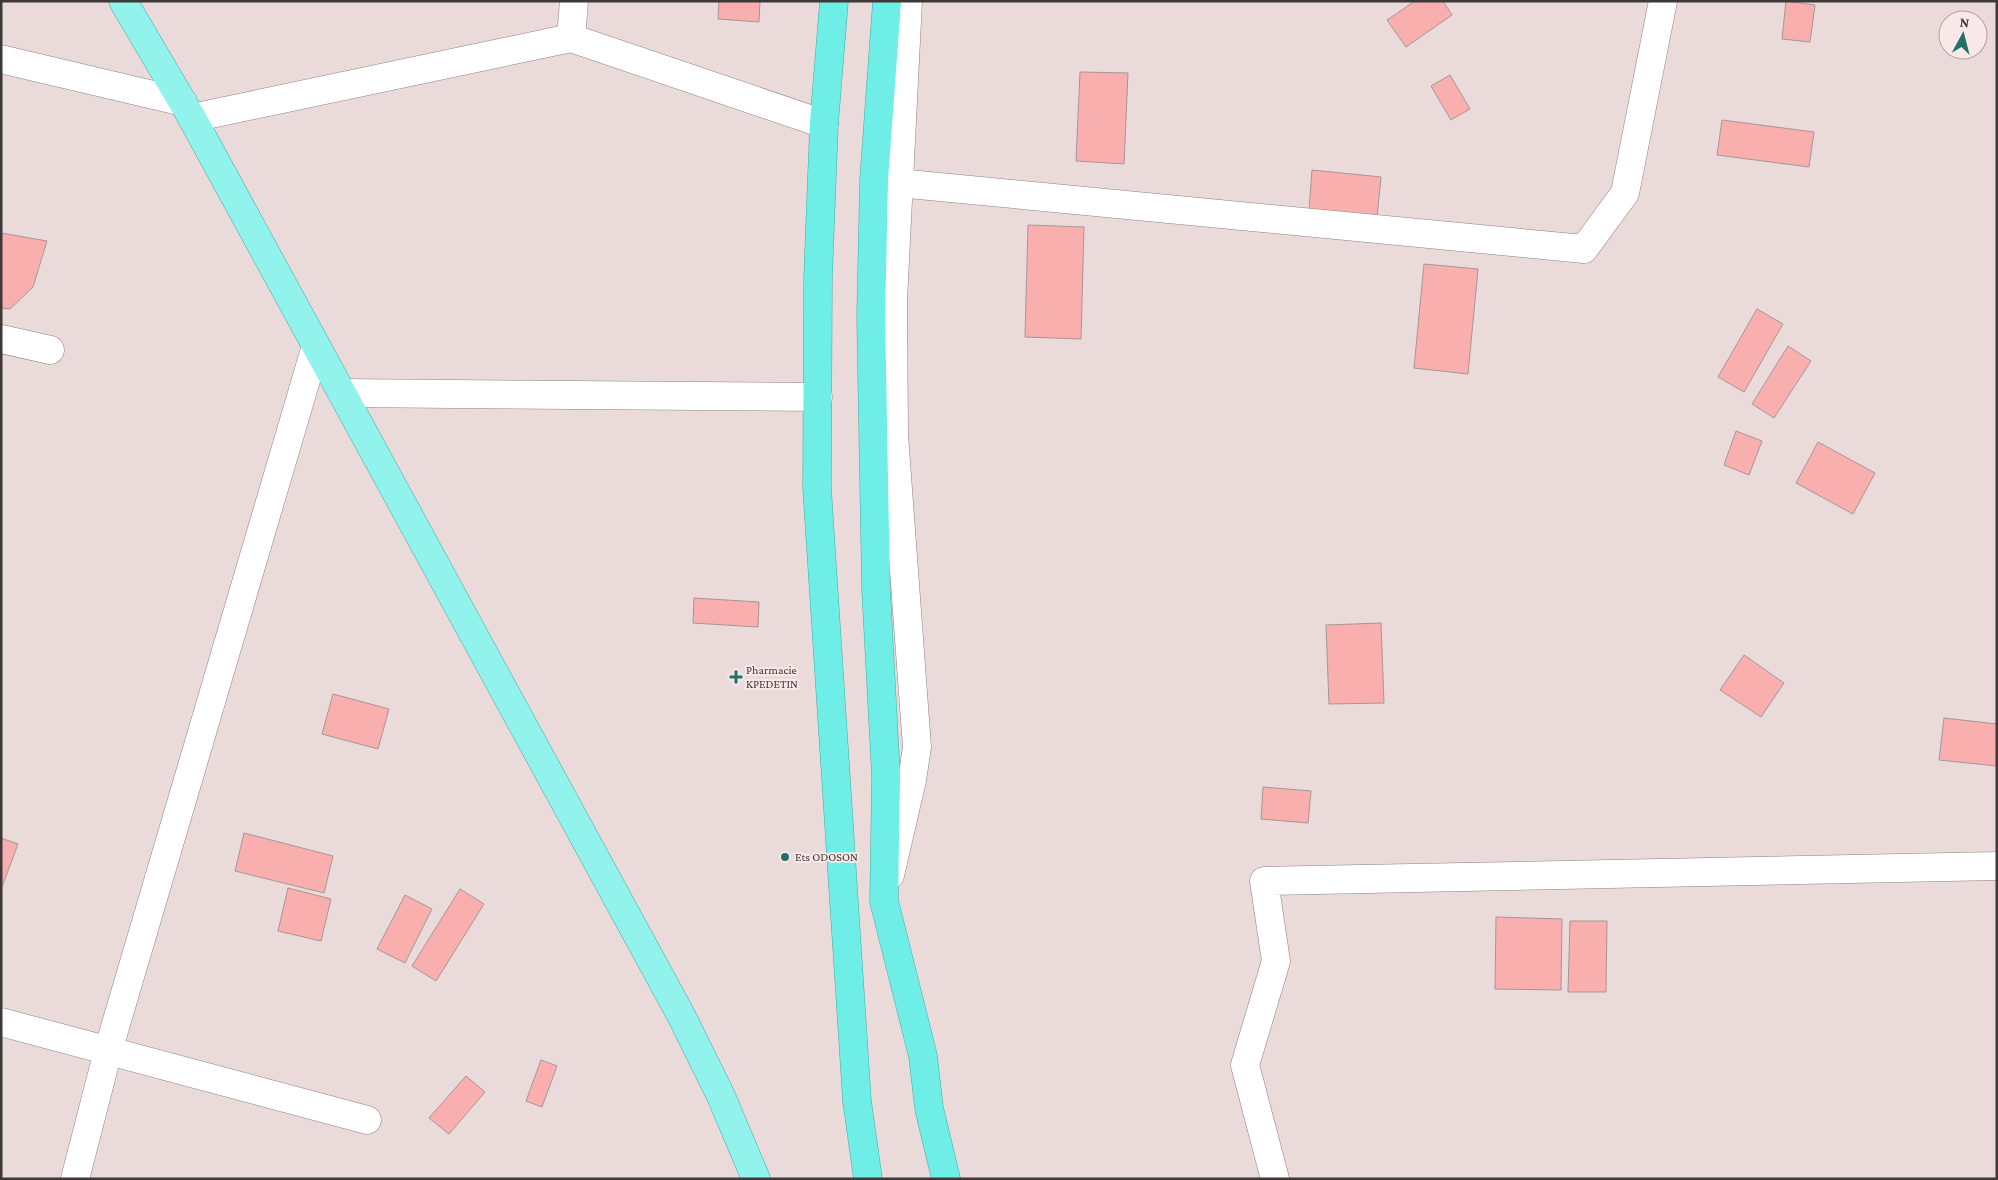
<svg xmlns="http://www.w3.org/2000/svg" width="1998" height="1180" viewBox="0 0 1998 1180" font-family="'Crimson Pro',serif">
<rect width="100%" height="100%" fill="#eadada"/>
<g fill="#faafaf" stroke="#a59696">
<path d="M719 1H760L759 22 718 19Z"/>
<path d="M1415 1H1443L1452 15 1406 47 1387 20Z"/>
<path d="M1786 1 1815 5 1810 42 1782 39Z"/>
<path d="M1080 72 1128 73 1124 164 1076 161Z"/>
<path d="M1450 75 1470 109 1451 120 1431 86Z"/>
<path d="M1722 120 1814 132 1809 167 1717 155Z"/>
<path d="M1312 170 1381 177 1377 217 1309 210Z"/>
<path d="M1028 225 1084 227 1081 339 1025 337Z"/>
<path d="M1 233 47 241 33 287 10 309 1 308Z"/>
<path d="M1424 264 1478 269 1468 374 1414 368Z"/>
<path d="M1757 309 1783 324 1744 392 1718 377Z"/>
<path d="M1788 346 1811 361 1774 418 1752 404Z"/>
<path d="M1736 431 1762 441 1749 475 1724 465Z"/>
<path d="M1818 442 1875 473 1853 514 1796 483Z"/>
<path d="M694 598 759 602 758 627 693 623Z"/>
<path d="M1381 623 1384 703 1329 704 1326 625Z"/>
<path d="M1744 655 1784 683 1761 717 1720 690Z"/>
<path d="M333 694 389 709 378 749 322 734Z"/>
<path d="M1944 718 1997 724V766L1939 760Z"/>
<path d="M1263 787 1311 791 1308 823 1261 819Z"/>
<path d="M244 833 333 856 324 893 235 871Z"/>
<path d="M1 838 18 844 2 887H1Z"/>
<path d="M288 888 331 899 321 941 278 931Z"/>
<path d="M460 889 484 904 436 981 412 966Z"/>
<path d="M405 895 432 909 405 963 377 949Z"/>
<path d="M1496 917 1562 919 1561 990 1495 989Z"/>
<path d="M1570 921H1607L1606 992H1568Z"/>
<path d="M541 1060 557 1066 542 1107 526 1101Z"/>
<path d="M466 1076 485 1092 449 1134 429 1118Z"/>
</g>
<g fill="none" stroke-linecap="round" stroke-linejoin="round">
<g stroke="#8f8181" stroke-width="29">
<g id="minor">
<path d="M571 38 574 1"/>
<path d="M1 59 183 102"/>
<path d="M192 118 571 38 824 124"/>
<path d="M898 183 1584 249 1625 193 1663 1"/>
<path d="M1 339 50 350"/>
<path d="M342 393 818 397"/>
<path d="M890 875 912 780 917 747 894 435 893 300 908 1"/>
<path d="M1 1022 367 1120"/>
<path d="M75 1179 108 1051 316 346"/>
<path d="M1275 1179 1245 1065 1276 961 1264 881 1997 866"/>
</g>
</g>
<g stroke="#45aca5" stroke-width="29">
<path id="primary" d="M123 1 192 118 682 1017 721 1096 756 1179"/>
</g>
<g stroke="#45aca5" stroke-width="29">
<g id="trunk">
<path d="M834 1 824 124 818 278 817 488 857 1101 868 1179"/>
<path d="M887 1 874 180 871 317 876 589 886 776 884 901 923 1056 929 1108 946 1179"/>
</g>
</g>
<use href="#minor" stroke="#fff" stroke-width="28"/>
<use href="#primary" stroke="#92f2ec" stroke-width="28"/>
<use href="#trunk" stroke="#6eeee6" stroke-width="28"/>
</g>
<g fill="#256f6a" stroke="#f8e8e7" stroke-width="2">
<path d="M733.5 669.5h5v5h5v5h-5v5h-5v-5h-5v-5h5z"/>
<circle cx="785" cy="857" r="5"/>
</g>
<g text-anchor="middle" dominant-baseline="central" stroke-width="4" stroke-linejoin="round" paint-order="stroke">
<g font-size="12" fill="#3e3838" stroke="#f8e8e7" text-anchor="start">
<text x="746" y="670">Pharmacie<tspan x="746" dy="14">KPEDETIN</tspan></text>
<text x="795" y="857">Ets ODOSON</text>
</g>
</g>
<rect width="1998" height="1180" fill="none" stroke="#3e3838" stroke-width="5"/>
<g transform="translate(1963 35) rotate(7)"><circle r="24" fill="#f8e8e7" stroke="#aea2a1"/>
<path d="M0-4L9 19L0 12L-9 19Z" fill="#256f6a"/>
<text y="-8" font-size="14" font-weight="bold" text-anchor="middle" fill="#3e3838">N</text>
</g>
</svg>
